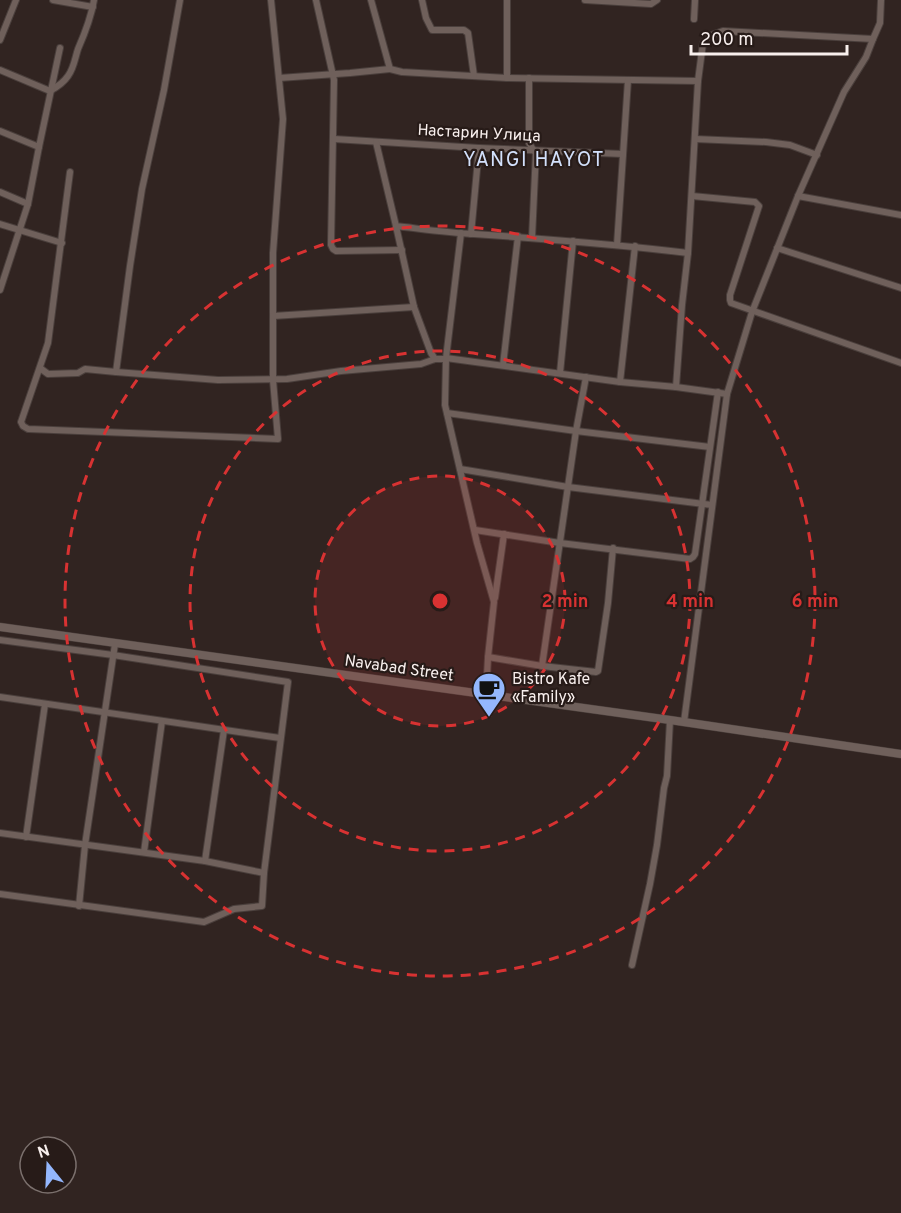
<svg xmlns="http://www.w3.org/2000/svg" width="901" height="1213" viewBox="0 0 901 1213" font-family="Overpass,sans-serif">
<rect width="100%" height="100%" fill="#312421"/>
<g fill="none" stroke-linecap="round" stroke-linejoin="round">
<g stroke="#4a3f3c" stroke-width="8">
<g id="minor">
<path d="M53 0 93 7"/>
<path d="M180 0 164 90 142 189 130 266 116 372 218 380 287 379 341 371 421 364 435 359H446"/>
<path d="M316 0 334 80 331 245 333 249 336 251 402 250"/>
<path d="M371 0 390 69 402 72 507 78 698 81"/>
<path d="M422 0 426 18 432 30H464L468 33 474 76"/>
<path d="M585 0 651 4 657 0"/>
<path d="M694 19 695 0"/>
<path d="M0 40 16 0"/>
<path d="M0 70 50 91C57 87 64 82 68 76 74 68 75 58 78 49 85 33 91 18 94 0"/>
<path d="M279 78 350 73 390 69"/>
<path d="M507 78V0"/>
<path d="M529 78V143L534 151"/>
<path d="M0 131 39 147"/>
<path d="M334 139 479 148 623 154"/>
<path d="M695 139 766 142 790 145 817 155"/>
<path d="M376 142 396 226C422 229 448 233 474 234 546 239 617 244 688 253"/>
<path d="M70 172 48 343 21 422 23 426 28 429 278 439 273 380V253L283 119 271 0"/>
<path d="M0 192 28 204"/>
<path d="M692 196 755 202 759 206 730 295V300L731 303 901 363"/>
<path d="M798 196 901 215"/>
<path d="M0 224 62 243"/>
<path d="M396 226 414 307 431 353 435 359"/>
<path d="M461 233 446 358 445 405 477 543 494 602 488 657 486 695"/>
<path d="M471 234 479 148"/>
<path d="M532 238 536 151"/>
<path d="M617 245 628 80"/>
<path d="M777 248 901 288"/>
<path d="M0 290 28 204 39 147 60 48"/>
<path d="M273 316 414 307"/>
<path d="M446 358 620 382 676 387 727 394"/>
<path d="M503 365 518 236"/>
<path d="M40 368 48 374 78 373 85 369 116 372"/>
<path d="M560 373 573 241"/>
<path d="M620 382 635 246"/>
<path d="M676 387 682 305 688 253 698 81 703 43 709 36 723 31 873 39 880 23 881 0"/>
<path d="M447 413 576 431 710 447"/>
<path d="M460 469 568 487 712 505"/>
<path d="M475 530 560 543 690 559 693 557 695 554 718 392"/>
<path d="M495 598 504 534"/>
<path d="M0 640 113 655 288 682 264 873 262 906 234 909 204 922 0 894"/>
<path d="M488 657 542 666 596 672 598 671 608 603 613 548"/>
<path d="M542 666 576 431 586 377"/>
<path d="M0 697 280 738"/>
<path d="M684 722 727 394 752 312 798 196 844 92 866 57 873 39"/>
<path d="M0 833 205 861 264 873"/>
<path d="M26 837 45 704"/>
<path d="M144 852 162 721"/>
<path d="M205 861 224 730"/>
<path d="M79 906 85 845 115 644"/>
<path d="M632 965 650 884 657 845 664 788 667 776 670 720"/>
</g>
</g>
<g stroke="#4a3f3c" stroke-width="9">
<path id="tertiary" d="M0 627 670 720 901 754"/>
</g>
<use href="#minor" stroke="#6f605b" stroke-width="6"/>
<use href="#tertiary" stroke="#6f605b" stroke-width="8"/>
</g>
<circle cx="440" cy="601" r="125" fill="#d83232" fill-opacity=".12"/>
<g fill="none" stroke="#d83232" stroke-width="3" stroke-dasharray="10 8">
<circle cx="440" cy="601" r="125"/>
<circle cx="440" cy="601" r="250"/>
<circle cx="440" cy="601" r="375"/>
</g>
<defs>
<g id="cafe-pin" transform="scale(1.725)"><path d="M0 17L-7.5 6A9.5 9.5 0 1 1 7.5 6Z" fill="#94b7fd" stroke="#271b18"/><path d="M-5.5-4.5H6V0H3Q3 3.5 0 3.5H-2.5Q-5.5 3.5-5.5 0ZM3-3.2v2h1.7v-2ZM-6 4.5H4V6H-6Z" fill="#111"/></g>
</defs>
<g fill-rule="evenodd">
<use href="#cafe-pin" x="489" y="689"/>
</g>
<g text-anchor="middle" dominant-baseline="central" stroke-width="4.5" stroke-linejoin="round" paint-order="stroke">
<g font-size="16" fill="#f8efed" stroke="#271b18">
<text transform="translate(479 134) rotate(3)">Настарин Улица</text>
<text transform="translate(399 669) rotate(8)">Navabad Street</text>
</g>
<g font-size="16" fill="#f8efed" stroke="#271b18" text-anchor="start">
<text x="512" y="680">Bistro Kafe<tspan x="512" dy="18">«Family»</tspan></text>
</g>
<g font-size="20" letter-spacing="1.5" fill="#d3e1fc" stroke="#271b18">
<text x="534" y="161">YANGI HAYOT</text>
</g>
</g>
<circle cx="440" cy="601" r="9" fill="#d83232" stroke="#271b18" stroke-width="3"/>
<g font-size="18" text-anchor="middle" font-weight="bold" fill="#d83232" stroke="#271b18" stroke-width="4.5" stroke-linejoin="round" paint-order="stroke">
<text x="565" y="607">2 min</text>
<text x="690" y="607">4 min</text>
<text x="815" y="607">6 min</text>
</g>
<g transform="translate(48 1165) rotate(342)"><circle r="28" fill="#271b18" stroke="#7b706d" stroke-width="1.5"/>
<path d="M0-4.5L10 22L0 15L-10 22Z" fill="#94b7fd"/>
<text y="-9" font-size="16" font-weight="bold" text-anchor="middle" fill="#f8efed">N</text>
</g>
<path d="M691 45v9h156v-9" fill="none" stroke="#f8efed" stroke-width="3"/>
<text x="700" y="45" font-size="18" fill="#f8efed" stroke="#271b18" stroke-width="4.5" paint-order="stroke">200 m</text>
</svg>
